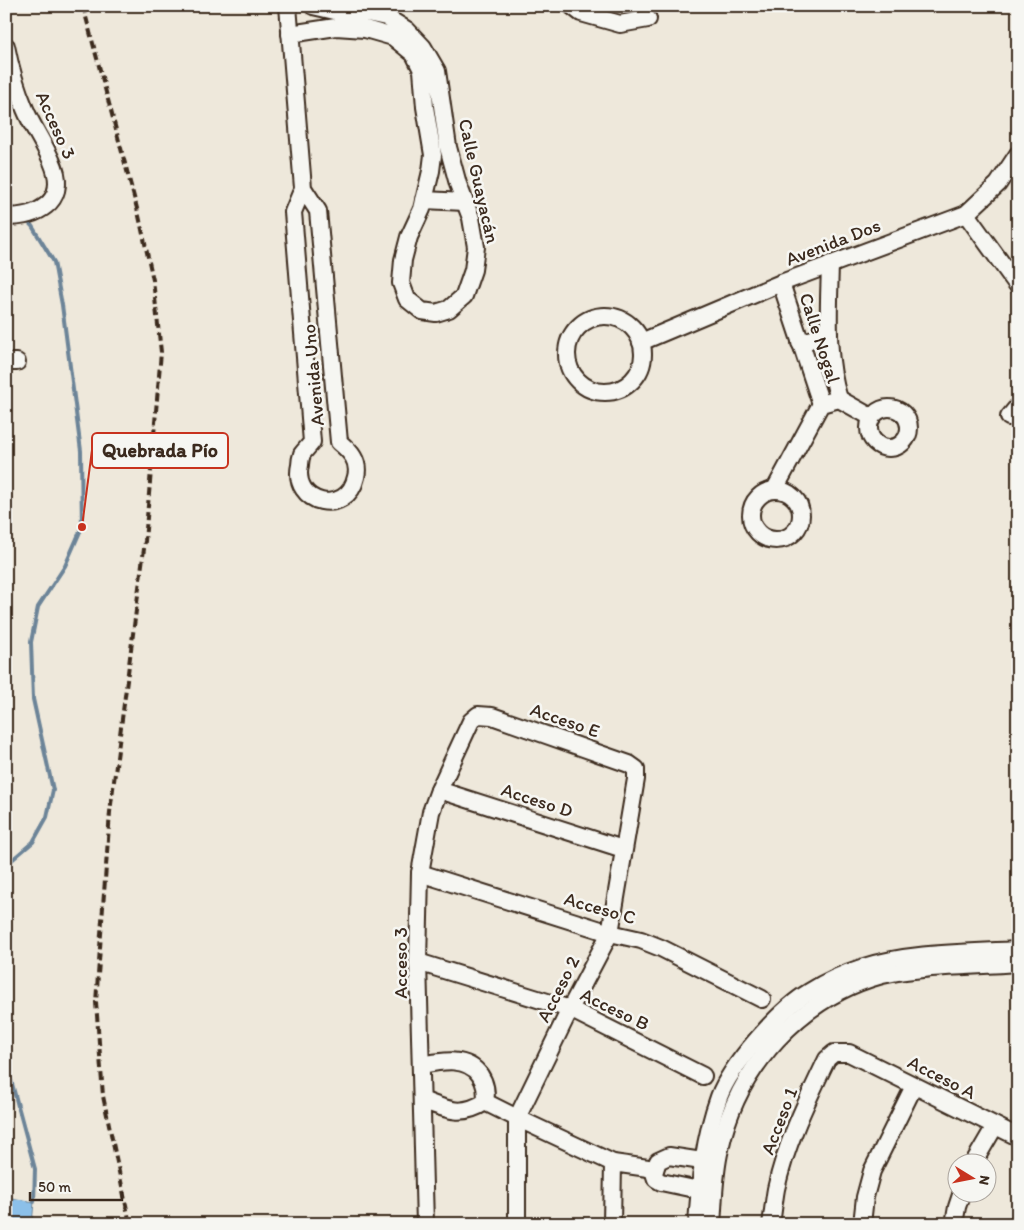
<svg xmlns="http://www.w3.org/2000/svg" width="1024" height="1230" viewBox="0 0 1024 1230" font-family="Itim,sans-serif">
<rect width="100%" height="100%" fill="#eee8db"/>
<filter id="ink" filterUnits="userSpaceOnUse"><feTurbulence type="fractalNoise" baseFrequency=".02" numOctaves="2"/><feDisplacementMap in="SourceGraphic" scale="10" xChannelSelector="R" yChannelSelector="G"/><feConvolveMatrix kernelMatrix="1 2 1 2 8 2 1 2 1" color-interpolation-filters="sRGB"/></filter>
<g filter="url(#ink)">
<path fill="#8cc0e9" stroke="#6c8498" d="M6 1197 34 1202 32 1224H6Z"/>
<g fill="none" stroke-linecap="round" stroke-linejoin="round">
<g stroke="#6c8498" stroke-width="4">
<path d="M6 203 17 212"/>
<path d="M6 865 33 842 47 817 53 790 33 699 31 642 38 607 65 566 82 527 81 451 62 305 54 262 32 226 26 220"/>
<path d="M6 1070 11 1080 35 1169 34 1202"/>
</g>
<g stroke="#3b2a1e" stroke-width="20">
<g id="minor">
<path d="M288 6 303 188 293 212 312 442C309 446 305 450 302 454 301 457 300 461 300 465 291 504 347 518 356 477 360 461 350 451 339 442L318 211 303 188"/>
<path d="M572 6 581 13 620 24 648 19"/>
<path d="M290 34 336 27 365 29 393 37 414 54 422 70 425 107 433 155 431 171 422 209 409 237 403 260 401 283 407 299 422 311 436 313 449 309 464 296 473 270 476 247 471 218 458 184 448 147 437 71 423 47 407 30 386 17 367 13 339 12 313 6"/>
<path d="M6 46C10 67 17 90 25 109 33 129 47 147 54 167 67 203 36 217 6 217"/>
<path d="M424 200 465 202"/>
<path d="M966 214 1018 286"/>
<path d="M830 264C829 309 825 355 839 399"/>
<path d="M781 283 821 404"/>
<circle cx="605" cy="354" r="38"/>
<path d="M641 342 781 283 966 214 998 184 1018 154"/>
<path d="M800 343 829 334"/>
<path d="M6 362H17"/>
<circle cx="889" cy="428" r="20"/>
<path d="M1009 417 1018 406"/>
<path d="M775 489 821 404 839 399 871 417"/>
<circle cx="776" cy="515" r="25"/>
<path d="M439 790 623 849"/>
<path d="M420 873 610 933 641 940 661 948 762 999"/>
<path d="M418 962 570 1009 703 1076"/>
<path d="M421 1065C442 1061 467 1056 480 1075 486 1084 487 1092 485 1102 462 1117 447 1110 422 1100"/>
<path d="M485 1102 517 1118 613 1163 655 1169"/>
<path d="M974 1162 995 1126"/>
<path d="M699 1190 661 1182 656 1179 654 1173 658 1161 669 1156 702 1161"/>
<path d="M425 1224 418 962 420 873 431 812 439 790 471 721 478 715 492 716 629 764 636 769V779L610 933 570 1009 517 1118V1224"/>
<path d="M612 1224 613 1163"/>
<path d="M697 1224C700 1181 704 1138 719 1097 731 1065 779 1010 809 992 825 982 845 973 864 967 911 952 968 953 1018 950"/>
<path d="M712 1224C714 1199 714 1173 720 1149 737 1067 801 997 882 975 898 971 915 970 931 968 960 966 989 965 1018 963"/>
<path d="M771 1224C773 1212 774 1200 776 1189 786 1143 807 1101 827 1059L834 1053H849L1018 1137"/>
<path d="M862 1224 865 1197 872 1171 914 1086"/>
<path d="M954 1224 957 1207 962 1192"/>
</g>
</g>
<use href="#minor" stroke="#f6f6f2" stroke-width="16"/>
<path stroke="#3b2a1e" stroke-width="4" stroke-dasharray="8 4" stroke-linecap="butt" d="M83 6 139 216 153 280 161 352 145 541 110 812 96 1002 103 1096 130 1224"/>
</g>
</g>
<g text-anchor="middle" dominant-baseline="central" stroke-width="5" stroke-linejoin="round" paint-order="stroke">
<g font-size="19" fill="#3b2a1e" stroke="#f6f6f2">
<text transform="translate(56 125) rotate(66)">Acceso 3</text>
<text transform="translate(479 181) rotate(77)">Calle Guayacán</text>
<text transform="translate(833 242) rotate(-21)">Avenida Dos</text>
<text transform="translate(820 338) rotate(72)">Calle Nogal</text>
<text transform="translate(313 375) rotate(-95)">Avenida Uno</text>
<text transform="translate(565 720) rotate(19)">Acceso E</text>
<text transform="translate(537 800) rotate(18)">Acceso D</text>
<text transform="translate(600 908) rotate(16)">Acceso C</text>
<text transform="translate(400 963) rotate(-90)">Acceso 3</text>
<text transform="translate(558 989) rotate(-63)">Acceso 2</text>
<text transform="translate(615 1009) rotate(26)">Acceso B</text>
<text transform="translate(942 1077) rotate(27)">Acceso A</text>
<text transform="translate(779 1121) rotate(-69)">Acceso 1</text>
</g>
</g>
<path fill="none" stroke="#c8321e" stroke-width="2" d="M82 527L92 450"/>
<circle fill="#c8321e" stroke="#f6f6f2" stroke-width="2" cx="82" cy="527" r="5"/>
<rect fill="#f6f6f2" stroke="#c8321e" stroke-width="2" x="92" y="433" width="136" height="35" rx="5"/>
<g font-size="20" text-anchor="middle" font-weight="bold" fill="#3b2a1e">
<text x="160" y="457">Quebrada Pío</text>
</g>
<rect width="1024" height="1230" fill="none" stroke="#f6f6f2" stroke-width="25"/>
<rect x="12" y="12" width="999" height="1205" fill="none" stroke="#3b2a1e" stroke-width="2" filter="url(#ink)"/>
<g transform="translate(972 1178) rotate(100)"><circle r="24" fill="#f6f6f2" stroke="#aba49d"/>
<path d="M0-4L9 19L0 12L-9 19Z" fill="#c8321e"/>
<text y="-8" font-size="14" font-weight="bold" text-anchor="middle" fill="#3b2a1e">N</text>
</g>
<path d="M30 1192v8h92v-8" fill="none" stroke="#3b2a1e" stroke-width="2.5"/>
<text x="38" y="1192" font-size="15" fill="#3b2a1e" stroke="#f6f6f2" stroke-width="4" paint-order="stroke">50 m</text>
</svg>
